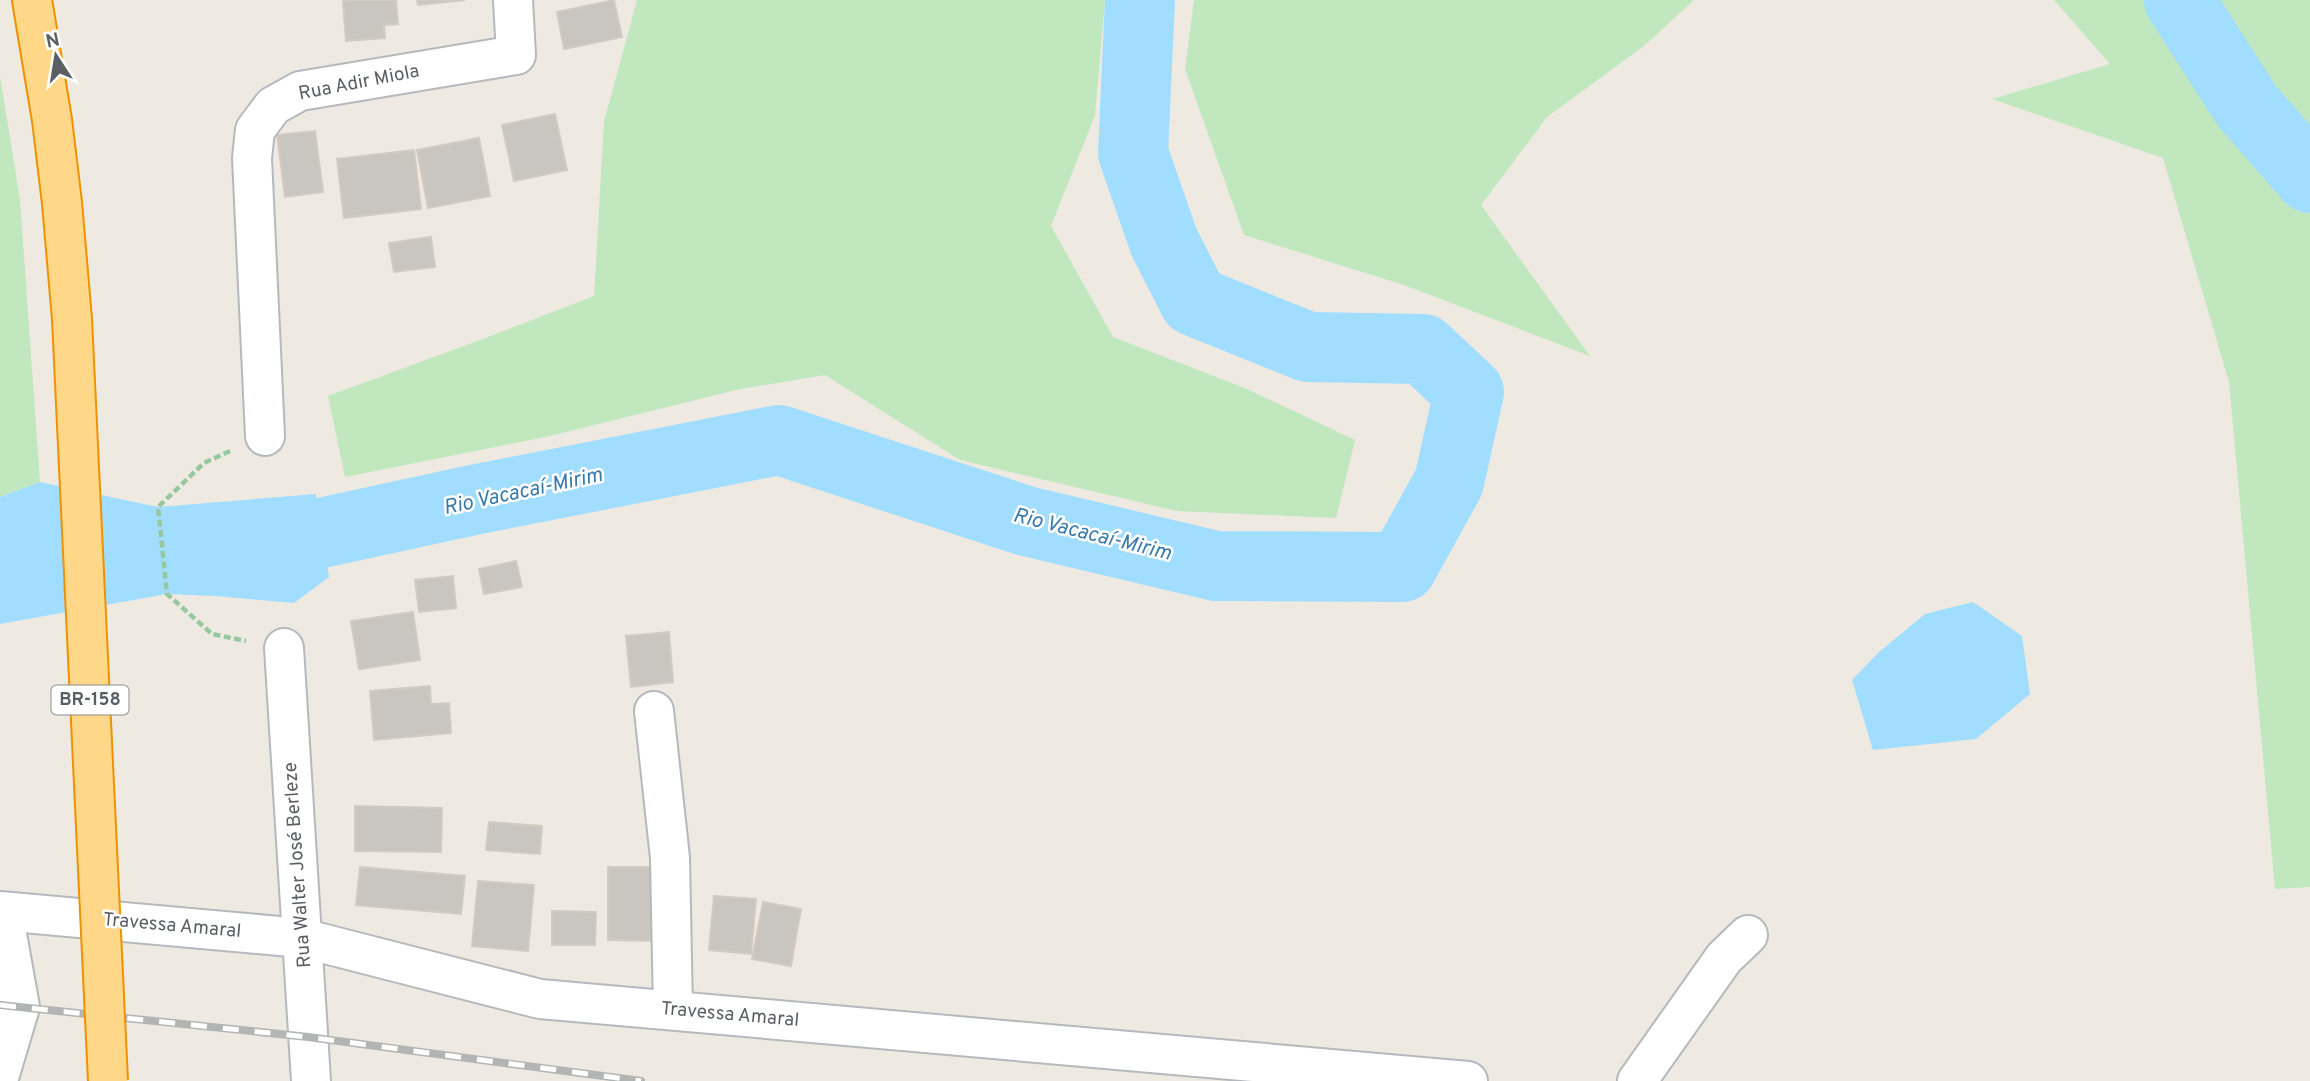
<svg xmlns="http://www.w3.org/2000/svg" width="2310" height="1081" viewBox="0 0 2310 1081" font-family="Overpass,sans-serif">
<rect width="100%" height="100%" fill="#eeeae2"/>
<g fill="#c0e7bd">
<path d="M637 0H1105L1095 115 1051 226 1113 337 1247 389 1355 440 1336 518 1177 511 960 460 825 375 740 389 550 436 345 477 328 396 480 340 594 296 604 122Z"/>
<path d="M1194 0H1694L1644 46 1547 117 1481 205 1590 356 1404 285 1244 235 1185 69Z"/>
<path d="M2054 0H2310V887L2275 889 2229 382 2163 158 1992 99 2110 64Z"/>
<path d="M0 76 20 200 40 482 0 497Z"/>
</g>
<g fill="#a1ddff">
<path d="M40 482 158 507 316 494 329 577 294 603 215 596 167 594 0 624V497Z"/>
<path d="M1973 602 2022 636 2030 694 1976 739 1873 750 1852 680 1879 652 1925 614Z"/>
</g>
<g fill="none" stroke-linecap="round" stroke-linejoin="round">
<g stroke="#a1ddff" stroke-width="70">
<path d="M2179 0 2247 106 2310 178"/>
<path d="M225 541 321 533 473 500 779 440 1026 521 1216 566 1402 567 1449 482 1469 392 1423 349 1308 347 1194 301 1164 242 1133 153 1140 0"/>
</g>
</g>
<g fill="#c9c5bf" stroke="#d3cbc0" stroke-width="2">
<path d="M343 0H396L398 24 384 25 385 38 346 41Z"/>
<path d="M417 0H465L418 5Z"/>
<path d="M614 0 622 37 564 49 557 12Z"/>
<path d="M555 114 567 170 514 181 502 125Z"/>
<path d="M315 131 323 192 285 197 277 135Z"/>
<path d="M479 138 490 196 428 208 417 150Z"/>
<path d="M414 150 421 209 344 218 337 159Z"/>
<path d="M431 237 435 267 394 272 389 243Z"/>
<path d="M516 561 522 587 484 594 479 569Z"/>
<path d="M453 576 456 608 419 612 415 580Z"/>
<path d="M413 612 420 660 359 669 351 621Z"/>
<path d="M669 632 673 682 631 687 626 636Z"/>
<path d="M430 686 431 704 449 703 451 733 374 740 370 691Z"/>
<path d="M355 806 442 808 441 852 355 851Z"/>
<path d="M489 822 542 826 540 854 486 850Z"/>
<path d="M360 867 465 876 461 914 356 905Z"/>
<path d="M608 867H661L660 941 608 940Z"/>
<path d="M478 881 534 885 528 951 472 946Z"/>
<path d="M714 896 756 899 751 954 709 950Z"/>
<path d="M763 902 801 909 791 966 752 959Z"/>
<path d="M552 911 596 912 595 945H552Z"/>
</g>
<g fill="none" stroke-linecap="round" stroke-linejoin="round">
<g stroke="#b5b9bd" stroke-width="42">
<g id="minor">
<path d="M265 436 252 158 255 130 273 106 300 91 516 55 513 0"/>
<path d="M284 648 311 1081"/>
<path d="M654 711 670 858 673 1010"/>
<path d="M0 911 302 938 540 999 1468 1081"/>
<path d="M0 1074 20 1007 3 912"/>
<path d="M1637 1081 1724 958 1748 935"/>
</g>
</g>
<g stroke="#f09200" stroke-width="42">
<path id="highway" d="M32 0 52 120 62 203 72 319"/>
</g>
<path stroke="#96c8a0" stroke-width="4.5" stroke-dasharray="7 3.5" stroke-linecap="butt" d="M230 451 204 463 158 507 167 594 212 634 246 641"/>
<use href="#minor" stroke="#fff" stroke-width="38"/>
<use href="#highway" stroke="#ffd788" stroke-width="38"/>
<g stroke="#b3b4b4" stroke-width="8">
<path id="rail" d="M0 1005 308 1037 641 1081"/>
</g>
<use href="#rail" stroke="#fff" stroke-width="5" stroke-dasharray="16" stroke-linecap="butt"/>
<g stroke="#f09200" stroke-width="42" stroke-linecap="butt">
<path id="highway-bridge" d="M72 319 108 1081"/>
</g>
<use href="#highway-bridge" stroke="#ffd788" stroke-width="38"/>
</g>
<g text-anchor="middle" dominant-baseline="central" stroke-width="5" stroke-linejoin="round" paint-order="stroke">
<rect fill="#fff" stroke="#8c8f92" stroke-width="2" x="51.5" y="685.5" width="77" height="29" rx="5"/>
<g font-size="18" font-weight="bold" fill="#5a5f63">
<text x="90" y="700">BR-158</text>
</g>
<g font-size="19" fill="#5a5f63" stroke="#fff">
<text transform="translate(359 83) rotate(-11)">Rua Adir Miola</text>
<text transform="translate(298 865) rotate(-94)">Rua Walter José Berleze</text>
<text transform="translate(172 926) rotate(5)">Travessa Amaral</text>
<text transform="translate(730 1015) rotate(5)">Travessa Amaral</text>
</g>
<g font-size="21" font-style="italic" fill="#387aac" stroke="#fff">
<text transform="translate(523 492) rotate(-12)">Rio Vacacaí-Mirim</text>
<text transform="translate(1092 535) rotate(14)">Rio Vacacaí-Mirim</text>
</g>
</g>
<g transform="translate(56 56) rotate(348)" stroke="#ffffff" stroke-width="5" paint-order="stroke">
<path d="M0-5L12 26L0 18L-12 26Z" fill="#5a5f63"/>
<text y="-10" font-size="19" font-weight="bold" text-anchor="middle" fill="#5a5f63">N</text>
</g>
</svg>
